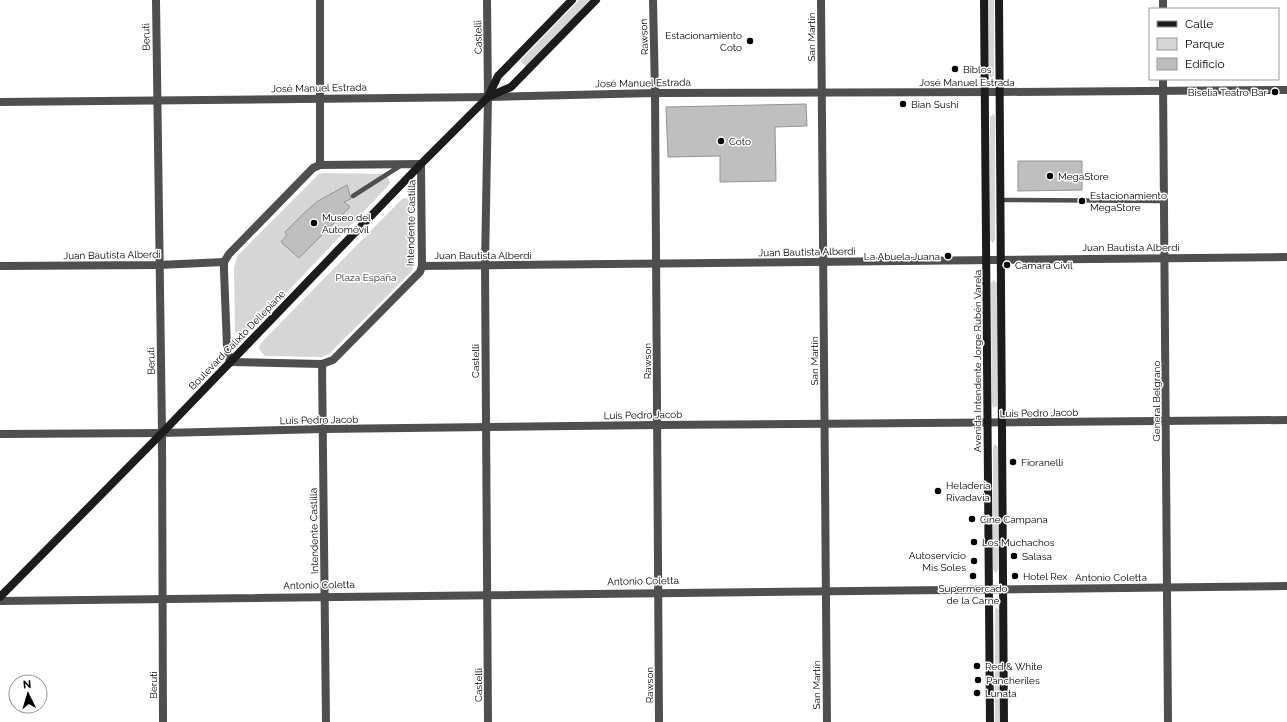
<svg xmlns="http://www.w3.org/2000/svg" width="1287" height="722" viewBox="0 0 1287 722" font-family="Raleway,sans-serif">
<rect width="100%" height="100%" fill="#fff"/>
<g fill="#d6d6d6">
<path d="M579 0H590L526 67 520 61Z"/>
<path d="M988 0H994V75L991 78 989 75Z"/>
<path d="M993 114 995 117V240L993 243 990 240V117Z"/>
<path d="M324 173 384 174 388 177 390 183 388 186 250 331 246 334H238L235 331 234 267 238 255 319 174Z"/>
<path d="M406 198 414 204V265L411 272 329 354 322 357 265 356 260 350 259 347 261 343 402 199Z"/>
<path d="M994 280 997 283V406L994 408 992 405 991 283Z"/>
<path d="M995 444 998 447V570L996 573 993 570V447Z"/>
<path d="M995 608H997L1000 610V722H995Z"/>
</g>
<g fill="#bfbfbf" stroke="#939393">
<path d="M806 104 807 126 775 127 776 181 720 182V156L668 157 666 107Z"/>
<path d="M1018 161H1082V190L1018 191Z"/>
<path d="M347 185 351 199 344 202 350 207 299 258 281 242 287 235 285 232 303 214 318 201Z"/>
</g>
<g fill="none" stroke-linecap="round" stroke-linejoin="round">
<g stroke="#4f4f4f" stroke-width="4.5">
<path d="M353 196 400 166"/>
<path d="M1000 200 1164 201"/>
</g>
<g stroke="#4f4f4f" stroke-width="8">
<path d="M156 0 162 433 163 722"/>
<path d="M320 0V165"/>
<path d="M487 0 488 97 485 265 488 722"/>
<path d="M653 0 655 93 659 722"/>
<path d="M821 0 827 722"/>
<path d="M1163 0V9"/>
<path d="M1163 79 1168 722"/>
<path d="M0 102 488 97 655 93 999 92 1287 90"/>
<path d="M421 164 422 266 420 272 333 360 322 364 230 362 227 347 224 271V262L229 254 313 168 320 165Z"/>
<path d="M0 266 159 265 224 262"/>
<path d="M422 266C711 263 999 258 1287 257"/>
<path d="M322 364 326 722"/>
<path d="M0 434 162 433 323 429 657 425 1287 420"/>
<path d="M0 601C429 593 858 589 1287 586"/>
</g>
<g stroke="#1c1c1c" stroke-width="8">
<path d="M984 0 990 722"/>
<path d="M999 0 1004 722"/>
<path d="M488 97 511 87 596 0"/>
<path d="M0 597 162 433 421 164 488 97 498 76 572 0"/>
</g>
</g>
<g fill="#000" stroke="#fff" stroke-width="1.5">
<circle cx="750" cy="41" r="4"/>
<circle cx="955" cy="69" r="4"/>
<circle cx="1275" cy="92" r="4"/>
<circle cx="903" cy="104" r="4"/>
<circle cx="721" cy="141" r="4"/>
<circle cx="1050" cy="176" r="4"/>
<circle cx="1082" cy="201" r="4"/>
<circle cx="314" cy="223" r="4"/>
<circle cx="948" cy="256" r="4"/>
<circle cx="1007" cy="265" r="4"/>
<circle cx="1013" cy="462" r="4"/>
<circle cx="938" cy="491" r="4"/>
<circle cx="972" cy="519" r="4"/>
<circle cx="974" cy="542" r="4"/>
<circle cx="1014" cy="556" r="4"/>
<circle cx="974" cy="561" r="4"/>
<circle cx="973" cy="576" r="4"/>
<circle cx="1015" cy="576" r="4"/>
<circle cx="977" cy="666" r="4"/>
<circle cx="978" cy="680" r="4"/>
<circle cx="977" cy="693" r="4"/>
</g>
<g text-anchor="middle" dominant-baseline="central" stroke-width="3" stroke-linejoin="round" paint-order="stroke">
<g font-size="10" fill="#000" stroke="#fff" text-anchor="start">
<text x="742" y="35" text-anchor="end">Estacionamiento<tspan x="742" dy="12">Coto</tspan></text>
<text x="963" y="69">Biblos</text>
<text x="1267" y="92" text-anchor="end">Biselia Teatro Bar</text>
<text x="911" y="104">Bian Sushi</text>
<text x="729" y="141">Coto</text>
<text x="1058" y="176">MegaStore</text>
<text x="1090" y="195">Estacionamiento<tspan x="1090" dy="12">MegaStore</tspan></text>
<text x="322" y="217">Museo del<tspan x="322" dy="12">Automóvil</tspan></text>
<text x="940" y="256" text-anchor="end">La Abuela Juana</text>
<text x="1015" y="265">Camara Civil</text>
<text x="1021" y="462">Fioranelli</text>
<text x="946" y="485">Heladería<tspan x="946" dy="12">Rivadavia</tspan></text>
<text x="980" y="519">Cine Campana</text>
<text x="982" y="542">Los Muchachos</text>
<text x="966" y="555" text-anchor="end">Autoservicio<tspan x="966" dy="12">Mis Soles</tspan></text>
<text x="1022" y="556">Salasa</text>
<text x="1023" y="576">Hotel Rex</text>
<text x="973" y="588" text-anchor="middle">Supermercado<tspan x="973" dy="12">de la Carne</tspan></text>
<text x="985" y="666">Red &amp; White</text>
<text x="986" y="680">Pancheriles</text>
<text x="985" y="693">Lunata</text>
</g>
<g font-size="10" fill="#000" stroke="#fff">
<text transform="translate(146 37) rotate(-91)">Beruti</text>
<text transform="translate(478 37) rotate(-91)">Castelli</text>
<text transform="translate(644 37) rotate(-92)">Rawson</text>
<text transform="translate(811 37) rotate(-90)">San Martín</text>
<text x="967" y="82">José Manuel Estrada</text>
<text transform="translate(643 83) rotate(-1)">José Manuel Estrada</text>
<text transform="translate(319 88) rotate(-1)">José Manuel Estrada</text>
<text transform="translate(411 223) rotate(-89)">Intendente Castilla</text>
<text x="1131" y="247">Juan Bautista Alberdi</text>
<text transform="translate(807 252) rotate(-1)">Juan Bautista Alberdi</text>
<text transform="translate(112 255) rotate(-1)">Juan Bautista Alberdi</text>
<text x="483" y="255">Juan Bautista Alberdi</text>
<text transform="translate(237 340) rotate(-46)">Boulevard Calixto Dellepiane</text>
<text transform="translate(151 361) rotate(-91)">Beruti</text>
<text transform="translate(475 361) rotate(-90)">Castelli</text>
<text transform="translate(647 361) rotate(-90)">Rawson</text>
<text transform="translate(814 361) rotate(-90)">San Martín</text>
<text transform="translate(977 361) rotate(-90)">Avenida Intendente Jorge Rubén Varela</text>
<text transform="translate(1156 401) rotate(-90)">General Belgrano</text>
<text transform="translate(1039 413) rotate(-1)">Luis Pedro Jacob</text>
<text transform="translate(643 415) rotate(-1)">Luis Pedro Jacob</text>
<text transform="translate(319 420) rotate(-1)">Luis Pedro Jacob</text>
<text transform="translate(314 531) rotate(-91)">Intendente Castilla</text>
<text x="1111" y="577">Antonio Coletta</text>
<text transform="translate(643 581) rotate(-1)">Antonio Coletta</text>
<text transform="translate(319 585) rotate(-1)">Antonio Coletta</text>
<text transform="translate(153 685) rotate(-90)">Beruti</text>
<text transform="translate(478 685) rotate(-90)">Castelli</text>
<text transform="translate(649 685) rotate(-90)">Rawson</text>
<text transform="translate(816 685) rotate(-90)">San Martín</text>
</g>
<g font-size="10" fill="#2d2d2d" stroke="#fff">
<text x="366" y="277">Plaza España</text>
</g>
</g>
<rect x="1149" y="8" width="130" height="72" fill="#ffffff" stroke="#999999"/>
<rect x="1157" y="21" width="20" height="6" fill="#1c1c1c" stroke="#999999"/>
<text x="1185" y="28" font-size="12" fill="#000000">Calle</text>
<rect x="1157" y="38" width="20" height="12" fill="#d6d6d6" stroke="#999999"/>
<text x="1185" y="48" font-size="12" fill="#000000">Parque</text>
<rect x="1157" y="58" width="20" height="12" fill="#bfbfbf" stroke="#999999"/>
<text x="1185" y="68" font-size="12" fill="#000000">Edificio</text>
<g transform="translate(28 694) rotate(355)"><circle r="19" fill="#ffffff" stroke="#999999"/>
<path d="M0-3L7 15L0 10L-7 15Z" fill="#000000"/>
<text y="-6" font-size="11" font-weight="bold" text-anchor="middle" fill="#000000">N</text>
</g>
</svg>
